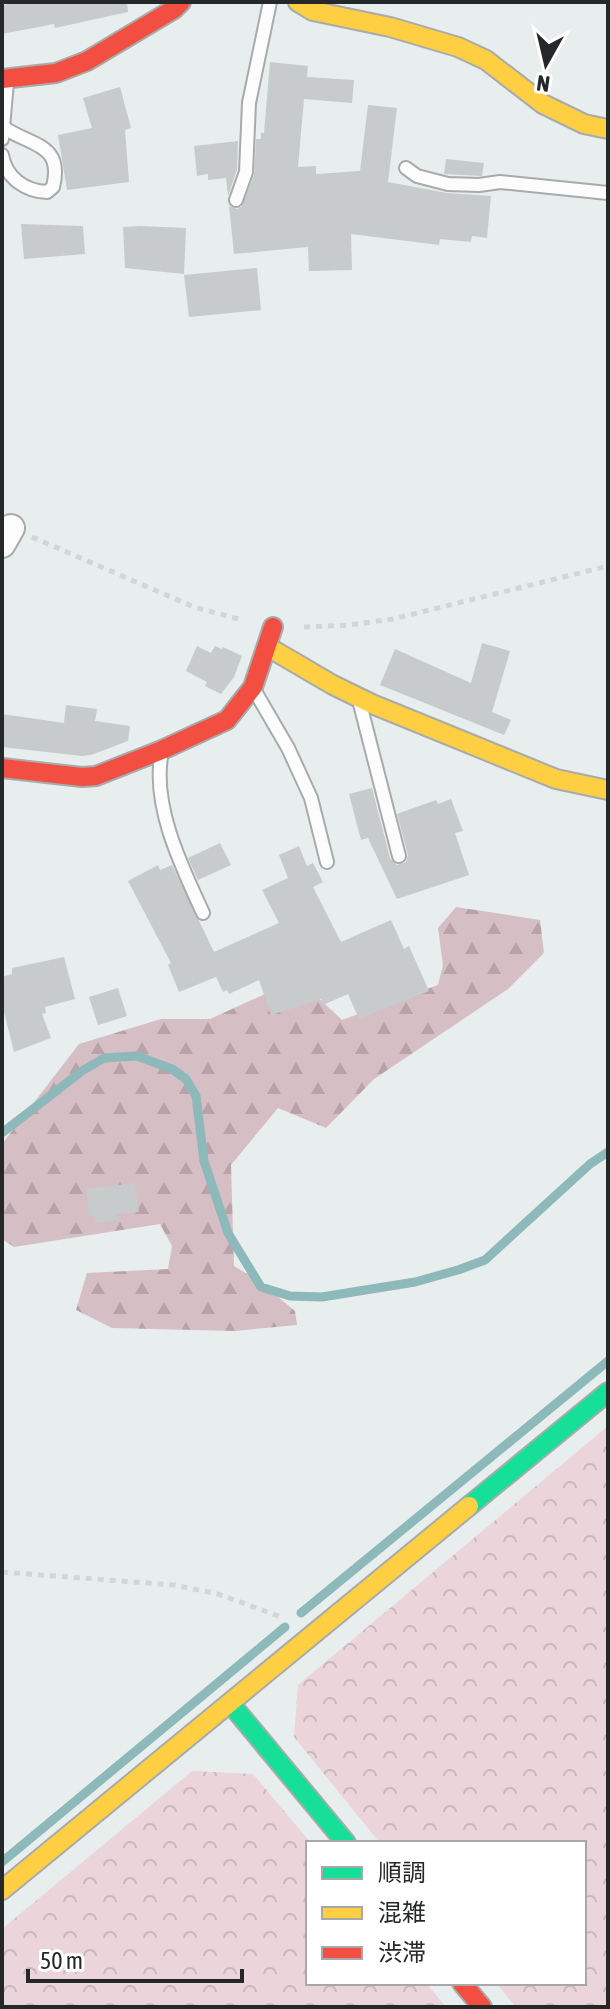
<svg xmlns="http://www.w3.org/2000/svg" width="610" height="2009" viewBox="0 0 610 2009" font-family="'Asap Condensed','Noto Sans JP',sans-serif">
<defs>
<pattern id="forest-firs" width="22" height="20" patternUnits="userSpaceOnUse" patternTransform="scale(2)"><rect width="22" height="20" fill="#d6bec5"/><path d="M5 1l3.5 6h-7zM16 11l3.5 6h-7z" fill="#b8a3a9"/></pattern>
<pattern id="park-crowns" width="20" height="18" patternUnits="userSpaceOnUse" patternTransform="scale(2)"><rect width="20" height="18" fill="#ebd5db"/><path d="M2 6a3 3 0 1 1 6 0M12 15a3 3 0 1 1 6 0" fill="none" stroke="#c9b7bc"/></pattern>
</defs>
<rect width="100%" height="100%" fill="#e8eded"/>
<path fill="url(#forest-firs)" d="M456 907 540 920 544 953 508 989 374 1079 326 1128 278 1108 231 1165 234 1266 256 1279 295 1311 297 1325 234 1331 112 1328 76 1310 87 1273 168 1269 172 1246 160 1224 14 1247 2 1239V1144L79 1044 161 1019H210L298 979 342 1020 438 985 443 965 438 928Z"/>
<g fill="url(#park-crowns)">
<path d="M608 1426V2007H516L496 1983H584V1843H380L294 1737 298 1685Z"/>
<path d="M192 1771 253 1774 311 1843H308V1983H426L446 2007H2V1929Z"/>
</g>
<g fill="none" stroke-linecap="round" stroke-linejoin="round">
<g stroke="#8eb9ba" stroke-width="9">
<path d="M2 1133 82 1071 104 1058 137 1056 172 1069 186 1079 196 1096 204 1161 228 1233 261 1287 290 1296 322 1297 415 1282 458 1270 485 1260 590 1164 608 1152"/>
<path d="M301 1613 608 1361"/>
<path d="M2 1862 285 1627"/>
</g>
</g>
<g fill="#c7cbcb">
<path d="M19 2H127L128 12 55 28 54 24 2 34V5Z"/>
<path d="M270 62 308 66 307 77 354 80 352 103 304 99 298 167 316 166V174L360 171 368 105 397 108 388 182 447 193 491 196 487 238 472 236 471 242 440 239 439 245 351 234 352 270 309 271 308 247 234 254 229 206 237 209 242 206 254 175 256 139H261V133H264Z"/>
<path d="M120 87 131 128 125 130 129 182 67 190 58 135 92 128 83 98Z"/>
<path d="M238 141 237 170 228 196 226 178 208 180V174L197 176 194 146Z"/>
<path d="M446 159 484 163 482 176 444 174Z"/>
<path d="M21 224 83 226 85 254 24 259Z"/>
<path d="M140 226 186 228 184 274 125 268 123 227Z"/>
<path d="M257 268 261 310 189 317 184 275Z"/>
<path d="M482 643 510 651 492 712 511 720 504 735 380 685 395 649 471 683Z"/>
<path d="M197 646 211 653 215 646 222 649 223 647 242 656 234 677 221 694 205 686 207 682 186 671Z"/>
<path d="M66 705 97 709 95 721 130 726 128 741 91 755 82 756 2 747V714L64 723Z"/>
<path d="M372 788 390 858 397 865 406 862 408 855 397 814 436 800 438 804 451 799 463 831 455 833 469 875 397 899 368 838 361 840 349 794Z"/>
<path d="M220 843 231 865 198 880 188 858Z"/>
<path d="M299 846 307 866 313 863 323 882 313 887 341 942 391 920 404 949 409 946 429 991 359 1019 348 994 323 1005 321 999 271 1015 259 980 229 994 227 990 223 992 216 977 179 992 168 965 171 963 128 881 158 865 160 870 172 865 214 952 279 923 262 890 288 878 279 855Z"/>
<path d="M64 957 75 999 45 1007 46 1013 42 1014 51 1038 14 1052 2 1004V977L12 974V968Z"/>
<path d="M118 988 127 1016 98 1025 89 997Z"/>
<path d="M135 1183 139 1212 117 1214 118 1220 95 1223 94 1216H89L86 1189Z"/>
</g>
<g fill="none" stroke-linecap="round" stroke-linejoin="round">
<g stroke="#a7abab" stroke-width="16">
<g id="lane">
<path d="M2 139 7 82"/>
<path d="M2 155C6 178 25 191 47 192L53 187C64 143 30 146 3 127"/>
<path d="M406 168 417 176 448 184 479 185 500 182 608 193"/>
<path d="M236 200 246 172 249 103 270 2"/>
<path d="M256 693 288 748 311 798 327 862"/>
<path d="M360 704 399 856"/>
<path d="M161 757C153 809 182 867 203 913"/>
</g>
</g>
<g stroke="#a7abab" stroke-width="30">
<path id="street" d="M2 544 11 528"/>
</g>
<g stroke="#a7abab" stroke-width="22">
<g id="fast">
<path d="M469 1506 608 1392"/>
<path d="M230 1703 346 1843"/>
</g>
</g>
<g stroke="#a7abab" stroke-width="22">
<g id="slow">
<path d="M298 2 313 11 390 27 458 47 486 60 543 104 584 124 608 129"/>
<path d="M268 647 333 685 372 704 556 779 608 790"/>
<path d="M2 1890 469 1506"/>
</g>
</g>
<g stroke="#a7abab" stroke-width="22">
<g id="jam">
<path d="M2 79 56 73 87 61 174 9 181 2"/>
<path d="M2 768 82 777 96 776 162 750 227 720 253 687 273 627"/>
<path d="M462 1983 482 2007"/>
</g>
</g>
<g stroke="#d4d6d6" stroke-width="5" stroke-dasharray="6 6" stroke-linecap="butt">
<path d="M32 537 194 607 242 620"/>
<path d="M304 627 349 625 393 619 608 566"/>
<path d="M2 1572 174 1585 218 1594 284 1618"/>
</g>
<use href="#lane" stroke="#fcfcfc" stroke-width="12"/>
<use href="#street" stroke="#fcfcfc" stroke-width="26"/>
<use href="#fast" stroke="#16e098" stroke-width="18"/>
<use href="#slow" stroke="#ffcf43" stroke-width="18"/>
<use href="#jam" stroke="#f24e42" stroke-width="18"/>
</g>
<rect width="610" height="2009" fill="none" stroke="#242828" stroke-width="8"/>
<rect x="306" y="1841" width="280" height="144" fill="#ffffff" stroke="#a7a9a9" stroke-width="2"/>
<rect x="322" y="1867" width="40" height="12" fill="#16e098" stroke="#a7a9a9" stroke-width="2"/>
<text x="378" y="1881" font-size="24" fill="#242828">順調</text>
<rect x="322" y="1907" width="40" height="12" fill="#ffcf43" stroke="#a7a9a9" stroke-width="2"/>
<text x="378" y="1921" font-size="24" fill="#242828">混雑</text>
<rect x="322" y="1947" width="40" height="12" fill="#f24e42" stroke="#a7a9a9" stroke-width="2"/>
<text x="378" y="1961" font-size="24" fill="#242828">渋滞</text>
<g transform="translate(546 64) rotate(188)" stroke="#ffffff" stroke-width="6" paint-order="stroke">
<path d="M0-6L14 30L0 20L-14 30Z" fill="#242828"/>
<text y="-12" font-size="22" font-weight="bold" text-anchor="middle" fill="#242828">N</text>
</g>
<path d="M28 1969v12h214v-12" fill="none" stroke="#242828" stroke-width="4"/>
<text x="40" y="1969" font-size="24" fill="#242828" stroke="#ffffff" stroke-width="6" paint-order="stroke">50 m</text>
</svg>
